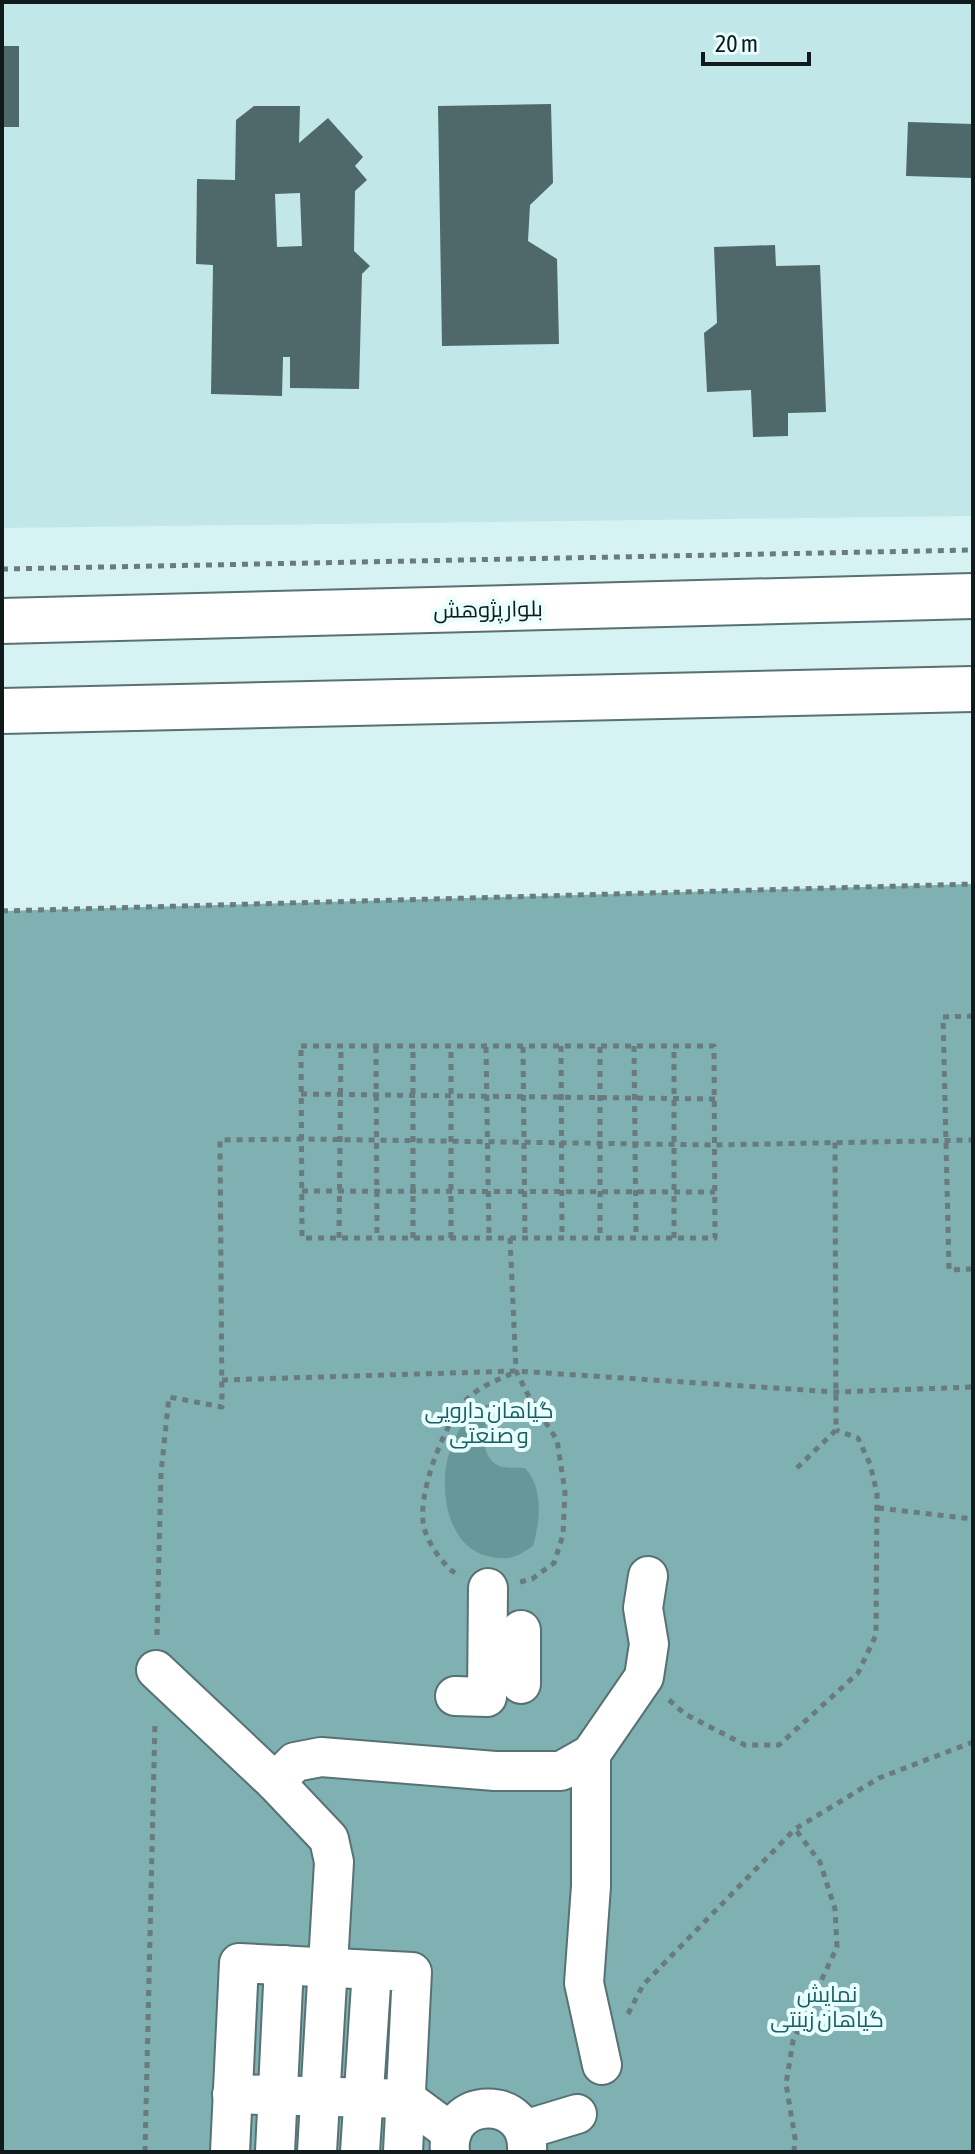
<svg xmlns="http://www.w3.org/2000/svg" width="975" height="2154" viewBox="0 0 975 2154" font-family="'Asap Condensed',Cairo,sans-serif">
<rect width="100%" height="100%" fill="#d6f2f3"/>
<path fill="#c2e7e9" d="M2 2H973V516L2 528Z"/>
<path fill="#7fb0b2" d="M973 884V2152H2V911Z"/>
<path fill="#669799" d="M495 1403C484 1419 476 1455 499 1466 506 1469 517 1467 525 1468 544 1489 540 1520 533 1546 516 1558 507 1561 487 1556 451 1547 441 1500 446 1467 448 1454 452 1444 458 1432 463 1424 469 1412 477 1408 483 1405 489 1404 495 1403Z"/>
<g fill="#4f6869" fill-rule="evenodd">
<rect x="2" y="46" width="17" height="81"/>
<path d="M551 104 553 183 530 205 528 241 557 259 559 344 442 346 438 106Z"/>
<path d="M254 106H300L299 143 328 118 363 157 355 166 367 180 355 191 354 251 370 266 362 274 359 389 290 388V357H283L282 396 211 394 213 265 196 264 197 179 235 180 236 120ZM300 193 302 246 277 247 275 194Z"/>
<path d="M908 122 973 124V178L906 176Z"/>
<path d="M775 245 776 266 820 265 826 412 788 413V436L753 437 751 390 707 392 704 333 717 323 714 247Z"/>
</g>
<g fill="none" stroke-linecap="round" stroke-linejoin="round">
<g stroke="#587172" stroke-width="42">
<g id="street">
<path d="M521 1630V1684"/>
<path d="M156 1670 275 1782 329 1839 334 1862 317 2152"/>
<path d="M455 1696 487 1697 488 1588"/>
<path d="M591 1754V1886L584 1983 602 2065"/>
<path d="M275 1782 295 1762 321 1757 495 1771H561L591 1754 644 1677 649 1644 643 1608 648 1576"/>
<path d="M232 2094 406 2099 452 2133"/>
<path d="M524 2130 577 2114"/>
<path d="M230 2152 239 1963 412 1972 403 2152"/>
<path d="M275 2152 284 1965"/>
<path d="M360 2152 372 1970"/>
<path d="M450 2152C444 2095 531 2093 527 2152"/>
</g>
</g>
<g stroke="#587172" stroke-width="48">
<g id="secondary">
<path d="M2 621 973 596"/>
<path d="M2 711 973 689"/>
</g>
</g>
<g stroke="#697b7c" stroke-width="5" stroke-dasharray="6 6" stroke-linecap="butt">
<path d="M2 569 973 550"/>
<path d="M2 911 973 884"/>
<path d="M973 1016 943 1017 949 1270 973 1269"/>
<path d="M301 1046H714L715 1238H302Z"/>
<path d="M561 1046 562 1238"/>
<path d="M634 1046 636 1238"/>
<path d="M376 1047 377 1238"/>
<path d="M486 1047 489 1238"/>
<path d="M523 1047 525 1238"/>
<path d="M600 1047V1238"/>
<path d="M301 1094 715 1099"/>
<path d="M302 1191 715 1192"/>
<path d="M339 1238 341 1047"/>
<path d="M413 1238V1046"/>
<path d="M451 1238V1046"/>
<path d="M510 1238 516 1371 528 1395 557 1440 565 1492 563 1535 554 1563 532 1579 520 1582"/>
<path d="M674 1238V1046"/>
<path d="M222 1380 516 1371 836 1392 973 1387"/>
<path d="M797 1468 836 1430 835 1142"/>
<path d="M878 1508 973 1519"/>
<path d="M455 1573C443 1565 427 1542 424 1527 416 1495 445 1422 467 1399 479 1387 497 1380 511 1374"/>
<path d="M157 1635 161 1473 169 1397 222 1407 220 1140 301 1139 714 1145 973 1140"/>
<path d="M669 1700 685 1714 745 1745H779L858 1673 876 1635 877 1493 870 1464 858 1438 836 1430"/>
<path d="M628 2014 643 1985 795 1829 879 1778 973 1742"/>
<path d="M145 2152 155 1721"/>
<path d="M794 2152 795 2138 786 2084 793 2041 837 1947 835 1909 820 1862 795 1829"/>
</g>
<use href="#street" stroke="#fff" stroke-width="38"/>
<use href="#secondary" stroke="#fff" stroke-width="44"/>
</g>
<g text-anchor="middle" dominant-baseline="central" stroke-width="8" stroke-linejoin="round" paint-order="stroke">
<g font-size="22" fill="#101a1b" stroke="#e8feff">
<text transform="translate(488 609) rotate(-1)">بلوار پژوهش</text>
</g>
<g font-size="22" fill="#195e61" stroke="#e8feff">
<text x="489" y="1410">گیاهان دارویی<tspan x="489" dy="25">و صنعتی</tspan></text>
<text x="827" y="1994">نمایش<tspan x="827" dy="25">گیاهان زینتی</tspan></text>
</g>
</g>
<rect width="975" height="2154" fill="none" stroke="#101a1b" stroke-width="8"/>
<path d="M703 52v12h106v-12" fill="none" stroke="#101a1b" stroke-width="4"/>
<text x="715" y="52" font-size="24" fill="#101a1b" stroke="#e8feff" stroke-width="6" paint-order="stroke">20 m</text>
</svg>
